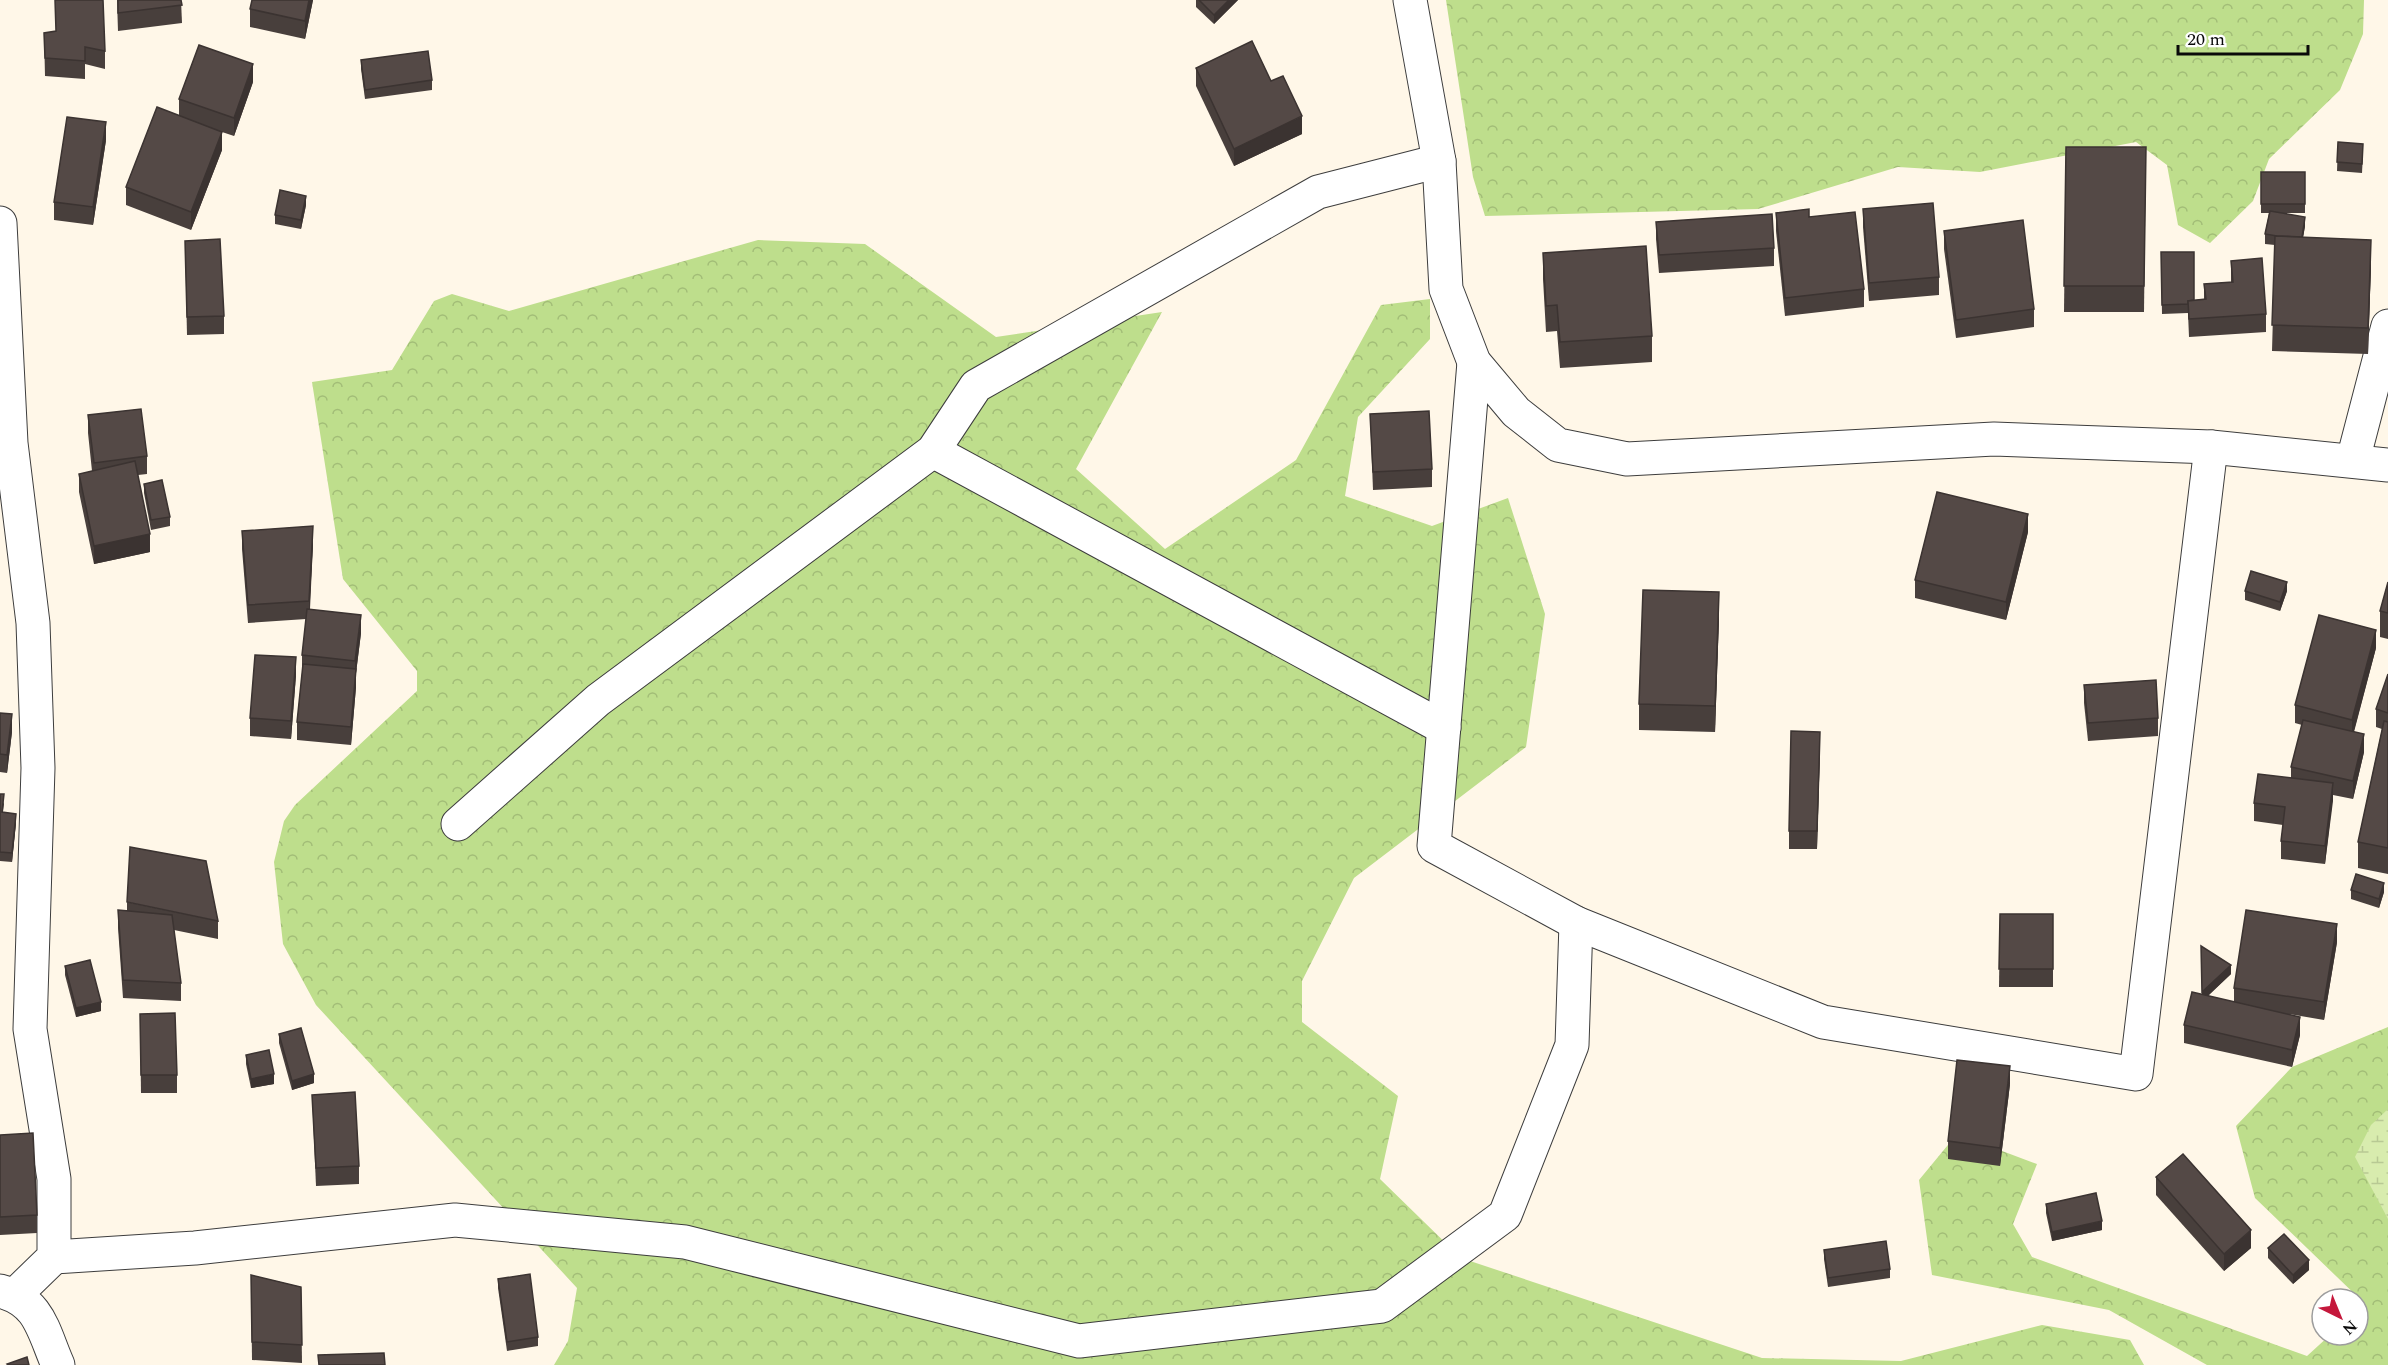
<svg xmlns="http://www.w3.org/2000/svg" width="2388" height="1365" viewBox="0 0 2388 1365" font-family="Spectral,serif">
<defs>
<pattern id="forest-crowns" width="20" height="18" patternUnits="userSpaceOnUse" patternTransform="scale(1.5)"><rect width="20" height="18" fill="#bede8c"/><path d="M2 6a3 3 0 1 1 6 0M12 15a3 3 0 1 1 6 0" fill="none" stroke="#a2bd77"/></pattern>
<pattern id="wetland-marsh" width="20" height="14" patternUnits="userSpaceOnUse" patternTransform="scale(1.5)"><rect width="20" height="14" fill="#d8ecae"/><path d="M1 5h8M5 5V1M11 12h8M15 12V8" fill="none" stroke="#b8c994"/></pattern>
</defs>
<rect width="100%" height="100%" fill="#fff7e8"/>
<g fill="url(#forest-crowns)">
<path d="M1446 0H2364L2363 34 2340 90 2269 159 2253 201 2210 243 2178 225 2167 165 2136 142 1980 172 1898 167 1758 209 1485 216 1473 177Z"/>
<path d="M758 240 865 244 996 337 1162 312 1076 469 1165 549 1296 460 1381 305 1430 299V339L1358 417 1345 496 1432 526 1508 498 1545 614 1526 747 1354 878 1302 981V1022L1398 1096 1380 1179 1461 1258 1762 1358 1901 1361 2042 1325 2130 1340 2144 1365H554L568 1341 577 1288 316 1005 283 944 274 862 284 821 295 805 417 691V671L343 579 312 382 392 370 434 301 452 294 509 311Z"/>
<path d="M2388 1027V1365H2207L2109 1310 1932 1275 1919 1180 1957 1134 2037 1164 2013 1224 2032 1257 2307 1356 2330 1335H2358V1309L2364 1303 2255 1198 2236 1126 2292 1067Z"/>
</g>
<path fill="url(#wetland-marsh)" d="M2388 1109V1219L2355 1157 2371 1125Z"/>
<g fill="none" stroke-linecap="round" stroke-linejoin="round">
<g stroke="#3d3d3d" stroke-width="35">
<g id="minor">
<path d="M1410 0 1439 161 1446 289 1474 362 1516 412 1558 445 1627 459 1994 439 2211 447 2388 465"/>
<path d="M0 223 11 443 33 623 38 768 30 1029 54 1179V1257L15 1295"/>
<path d="M1474 362 1434 846 1576 923 1823 1022 2136 1074 2211 447"/>
<path d="M933 451 1444 728"/>
<path d="M2353 460 2388 326"/>
<path d="M458 824 598 700 933 451 976 386 1318 192 1439 161"/>
<path d="M54 1257 195 1248 455 1220 685 1242 1079 1341 1382 1306 1505 1215 1572 1045 1576 923"/>
<path d="M0 1291C40 1301 43 1331 58 1365"/>
</g>
</g>
<use href="#minor" stroke="#fff" stroke-width="33"/>
</g>
<g fill="#483f3c">
<path d="M117 0H181L182 23 118 31Z"/>
<path d="M252 0H313L305 39 250 27V9Z"/>
<path d="M1196 0H1238L1214 24 1196 7Z"/>
<path d="M56 31 105 51V69L85 64V79L45 76 44 33Z"/>
<path d="M361 60 432 80V90L365 99 361 69Z"/>
<path d="M1196 68 1271 81 1302 134 1234 166 1196 86Z"/>
<path d="M253 82 234 136 222 132V150L191 230 126 205V187L179 115V99Z"/>
<path d="M106 140 93 225 54 220V202Z"/>
<path d="M2338 142 2363 153 2362 173 2337 171Z"/>
<path d="M2066 147H2146L2144 312H2064Z"/>
<path d="M2261 172H2305V213H2282L2305 226 2303 237 2371 265 2368 354 2272 351 2275 245 2265 244V234L2269 213H2261Z"/>
<path d="M306 205 301 229 275 224V215Z"/>
<path d="M1863 209 1939 277V295L1869 301 1863 227Z"/>
<path d="M1776 213 1809 217 1864 289V307L1785 316 1776 231Z"/>
<path d="M1656 222 1774 248V266L1659 273 1656 239Z"/>
<path d="M1944 231 2034 309V327L1956 338 1944 249Z"/>
<path d="M185 241 224 316V334L187 335Z"/>
<path d="M2161 252 2194 300 2204 299V284L2231 282V261L2266 314V332L2189 337 2188 313 2162 314Z"/>
<path d="M1543 253 1652 336V362L1560 368 1557 331 1546 332 1543 279Z"/>
<path d="M1370 414 1432 469V487L1373 490Z"/>
<path d="M88 415 147 456V474L138 475 150 552 94 564 79 492V474L92 471 88 433Z"/>
<path d="M144 484 170 517V526L151 530 144 493Z"/>
<path d="M242 531 313 544 310 609 361 633 356 673V687L351 745 297 740V722L302 673V655L306 619 248 623 242 549Z"/>
<path d="M2028 532 2006 620 1915 598V580Z"/>
<path d="M2388 582V639L2380 637V611Z"/>
<path d="M2245 591H2287L2280 611 2245 600Z"/>
<path d="M1719 618 1715 732 1639 730V704Z"/>
<path d="M2376 648 2354 732 2364 752 2353 799 2333 795 2325 864 2281 859V841L2283 825 2254 821V803L2291 778V767L2302 725 2295 723V705Z"/>
<path d="M2388 674V874L2358 868V842L2382 729 2376 727V709Z"/>
<path d="M296 675 291 739 250 736V718Z"/>
<path d="M2084 685 2158 718V736L2088 741 2084 703Z"/>
<path d="M0 713 12 732 7 773 0 772Z"/>
<path d="M1820 750 1817 849H1789V831Z"/>
<path d="M0 794 4 804 3 812 16 823 12 862 0 861Z"/>
<path d="M2351 890 2384 892 2379 908 2351 899Z"/>
<path d="M127 902 218 921V939L174 930 181 983V1001L123 998 118 928V910L127 911Z"/>
<path d="M2000 914H2053V987H1999Z"/>
<path d="M2337 942 2324 1020 2289 1014 2300 1035 2292 1067 2184 1043V1025L2202 994 2201 946 2231 974 2208 996 2234 1002V988Z"/>
<path d="M65 966 101 1011 76 1017 65 975Z"/>
<path d="M140 1014 177 1075V1093H141Z"/>
<path d="M279 1034 314 1083 292 1090 279 1043Z"/>
<path d="M246 1055 274 1084 251 1088 246 1064Z"/>
<path d="M2010 1084 2000 1166 1948 1159V1141Z"/>
<path d="M312 1095 359 1166V1184L316 1186Z"/>
<path d="M0 1135 37 1215V1233L0 1235Z"/>
<path d="M2156 1177 2251 1248 2224 1271 2156 1195Z"/>
<path d="M2046 1204 2102 1230 2052 1241 2046 1213Z"/>
<path d="M2268 1248 2309 1270 2293 1284 2268 1258Z"/>
<path d="M1824 1250 1890 1269V1278L1828 1287 1824 1259Z"/>
<path d="M251 1275 301 1287 302 1363 252 1360Z"/>
<path d="M498 1279 538 1337V1346L507 1351 498 1288Z"/>
</g>
<g fill="#3b3331">
<path d="M309 0H313L305 39V21Z"/>
<path d="M1229 0H1238L1214 24V15Z"/>
<path d="M253 64V82L234 136V118Z"/>
<path d="M1302 116V134L1234 166V149Z"/>
<path d="M106 122V140L93 225V207Z"/>
<path d="M222 132V150L191 230V212Z"/>
<path d="M306 196V205L301 229V220Z"/>
<path d="M2305 217V226L2301 250V241Z"/>
<path d="M2371 240V265L2368 354V328Z"/>
<path d="M2028 514V532L2006 620V602Z"/>
<path d="M313 526V544L309 619V601Z"/>
<path d="M150 534V552L94 564V546Z"/>
<path d="M2287 582V591L2280 611V602Z"/>
<path d="M1719 592V618L1715 732V706Z"/>
<path d="M361 615V633L356 673V687L351 745V727L355 677V661Z"/>
<path d="M2376 630V648L2352 738V720Z"/>
<path d="M296 657V675L291 739V721Z"/>
<path d="M12 714V732L7 773V755Z"/>
<path d="M1820 732V750L1817 849V831Z"/>
<path d="M2364 734V752L2353 799V781Z"/>
<path d="M2333 783V801L2325 864V846Z"/>
<path d="M16 814V823L12 862V853Z"/>
<path d="M2384 883V892L2379 908V899Z"/>
<path d="M2337 924V942L2324 1020V1002Z"/>
<path d="M2231 965V974L2202 1001V992Z"/>
<path d="M101 1002V1011L76 1017V1008Z"/>
<path d="M2300 1017V1035L2292 1067V1050Z"/>
<path d="M2010 1066V1084L2000 1166V1148Z"/>
<path d="M274 1074V1084L251 1088V1079Z"/>
<path d="M314 1074V1083L292 1090V1081Z"/>
<path d="M2102 1221V1230L2052 1241V1232Z"/>
<path d="M2251 1230V1248L2224 1271V1254Z"/>
<path d="M2309 1260V1270L2293 1284V1275Z"/>
</g>
<g fill="#544946" stroke="#3b3331" stroke-width="1.5">
<path d="M55 0H103L105 51 85 47V61L45 58 44 33 56 31Z"/>
<path d="M118 0H181L182 5 118 13Z"/>
<path d="M252 0H309L305 21 250 9Z"/>
<path d="M1199 0H1229L1214 15Z"/>
<path d="M1252 41 1271 81 1283 76 1302 116 1234 149 1196 68Z"/>
<path d="M199 45 253 64 234 118 179 99Z"/>
<path d="M428 51 432 80 365 90 361 60Z"/>
<path d="M157 107 222 132 191 212 126 187Z"/>
<path d="M67 117 106 122 93 207 54 202Z"/>
<path d="M2338 142 2363 144 2362 164 2337 162Z"/>
<path d="M2066 147H2146L2144 286H2064Z"/>
<rect x="2261" y="172" width="44" height="32"/>
<path d="M280 190 306 196 301 220 275 215Z"/>
<path d="M1933 203 1939 277 1869 283 1863 209Z"/>
<path d="M1809 209V217L1855 212 1864 289 1785 298 1776 213Z"/>
<path d="M2270 211 2305 217 2302 237 2277 236 2265 234Z"/>
<path d="M1772 214 1774 248 1659 255 1656 222Z"/>
<path d="M2023 220 2034 309 1956 320 1944 231Z"/>
<path d="M2275 236 2371 240 2368 328 2272 325Z"/>
<path d="M220 239 224 316 187 317 185 241Z"/>
<path d="M1646 246 1652 336 1560 342 1557 305 1546 306 1543 253Z"/>
<path d="M2161 252H2194V300L2188 301V304L2162 305Z"/>
<path d="M2262 258 2266 314 2189 319 2188 301 2206 299 2204 284 2233 282 2231 261Z"/>
<path d="M141 409 147 456 94 463 88 415Z"/>
<path d="M1429 411 1432 469 1373 472 1370 414Z"/>
<path d="M135 461 150 534 94 546 79 474Z"/>
<path d="M162 480 170 517 151 520 144 484Z"/>
<path d="M1937 492 2028 514 2006 602 1915 580Z"/>
<path d="M313 526 309 601 248 605 242 531Z"/>
<path d="M2251 571 2287 582 2280 602 2245 591Z"/>
<path d="M2388 582V613L2380 611Z"/>
<path d="M1643 590 1719 592 1715 706 1639 704Z"/>
<path d="M307 609 361 615 355 661 302 655Z"/>
<path d="M2319 615 2376 630 2352 720 2295 705Z"/>
<path d="M255 655 296 657 291 721 250 718Z"/>
<path d="M303 664 356 669 351 727 297 722Z"/>
<path d="M2388 674V713L2376 709Z"/>
<path d="M2156 680 2158 718 2088 723 2084 685Z"/>
<path d="M0 713 12 714 7 755 0 754Z"/>
<path d="M2303 720 2364 734 2353 781 2291 767Z"/>
<path d="M2384 721 2388 722V848L2358 842Z"/>
<path d="M1791 731 1820 732 1817 831H1789Z"/>
<path d="M2258 774 2333 783 2325 846 2281 841 2285 807 2254 803Z"/>
<path d="M0 794H4L2 812 16 814 12 853 0 852Z"/>
<path d="M130 847 206 861 218 921 127 902Z"/>
<path d="M2356 874 2384 883 2379 899 2351 890Z"/>
<path d="M118 910 172 915 181 983 123 980Z"/>
<path d="M2246 910 2337 924 2324 1002 2234 988Z"/>
<path d="M2000 914H2053V969H1999Z"/>
<path d="M2201 946 2231 965 2202 992Z"/>
<path d="M90 960 101 1002 76 1008 65 966Z"/>
<path d="M2192 992 2300 1017 2292 1050 2184 1025Z"/>
<path d="M175 1013 177 1075H141L140 1014Z"/>
<path d="M301 1028 314 1074 292 1081 279 1034Z"/>
<path d="M269 1050 274 1074 251 1079 246 1055Z"/>
<path d="M1957 1060 2010 1066 2000 1148 1948 1141Z"/>
<path d="M355 1092 359 1166 316 1168 312 1095Z"/>
<path d="M33 1133 37 1215 0 1217V1135Z"/>
<path d="M2183 1154 2251 1230 2224 1254 2156 1177Z"/>
<path d="M2096 1193 2102 1221 2052 1232 2046 1204Z"/>
<path d="M2284 1234 2309 1260 2293 1275 2268 1248Z"/>
<path d="M1886 1241 1890 1269 1828 1278 1824 1250Z"/>
<path d="M530 1274 538 1337 507 1342 498 1279Z"/>
<path d="M251 1275 301 1287 302 1345 252 1342Z"/>
<path d="M384 1353 385 1365H319L318 1355Z"/>
<path d="M27 1357 29 1365H8L7 1364Z"/>
</g>
<g transform="translate(2340 1317) rotate(137)"><circle r="28" fill="#ffffff" stroke="#9d9d9d" stroke-width="1.5"/>
<path d="M0-4.5L10 22L0 15L-10 22Z" fill="#c5183c"/>
<text y="-9" font-size="16" font-weight="bold" text-anchor="middle" fill="#0a0a0a">N</text>
</g>
<path d="M2178 45v9h130v-9" fill="none" stroke="#0a0a0a" stroke-width="3"/>
<text x="2187" y="45" font-size="18" fill="#0a0a0a" stroke="#ffffff" stroke-width="4.5" paint-order="stroke">20 m</text>
</svg>
